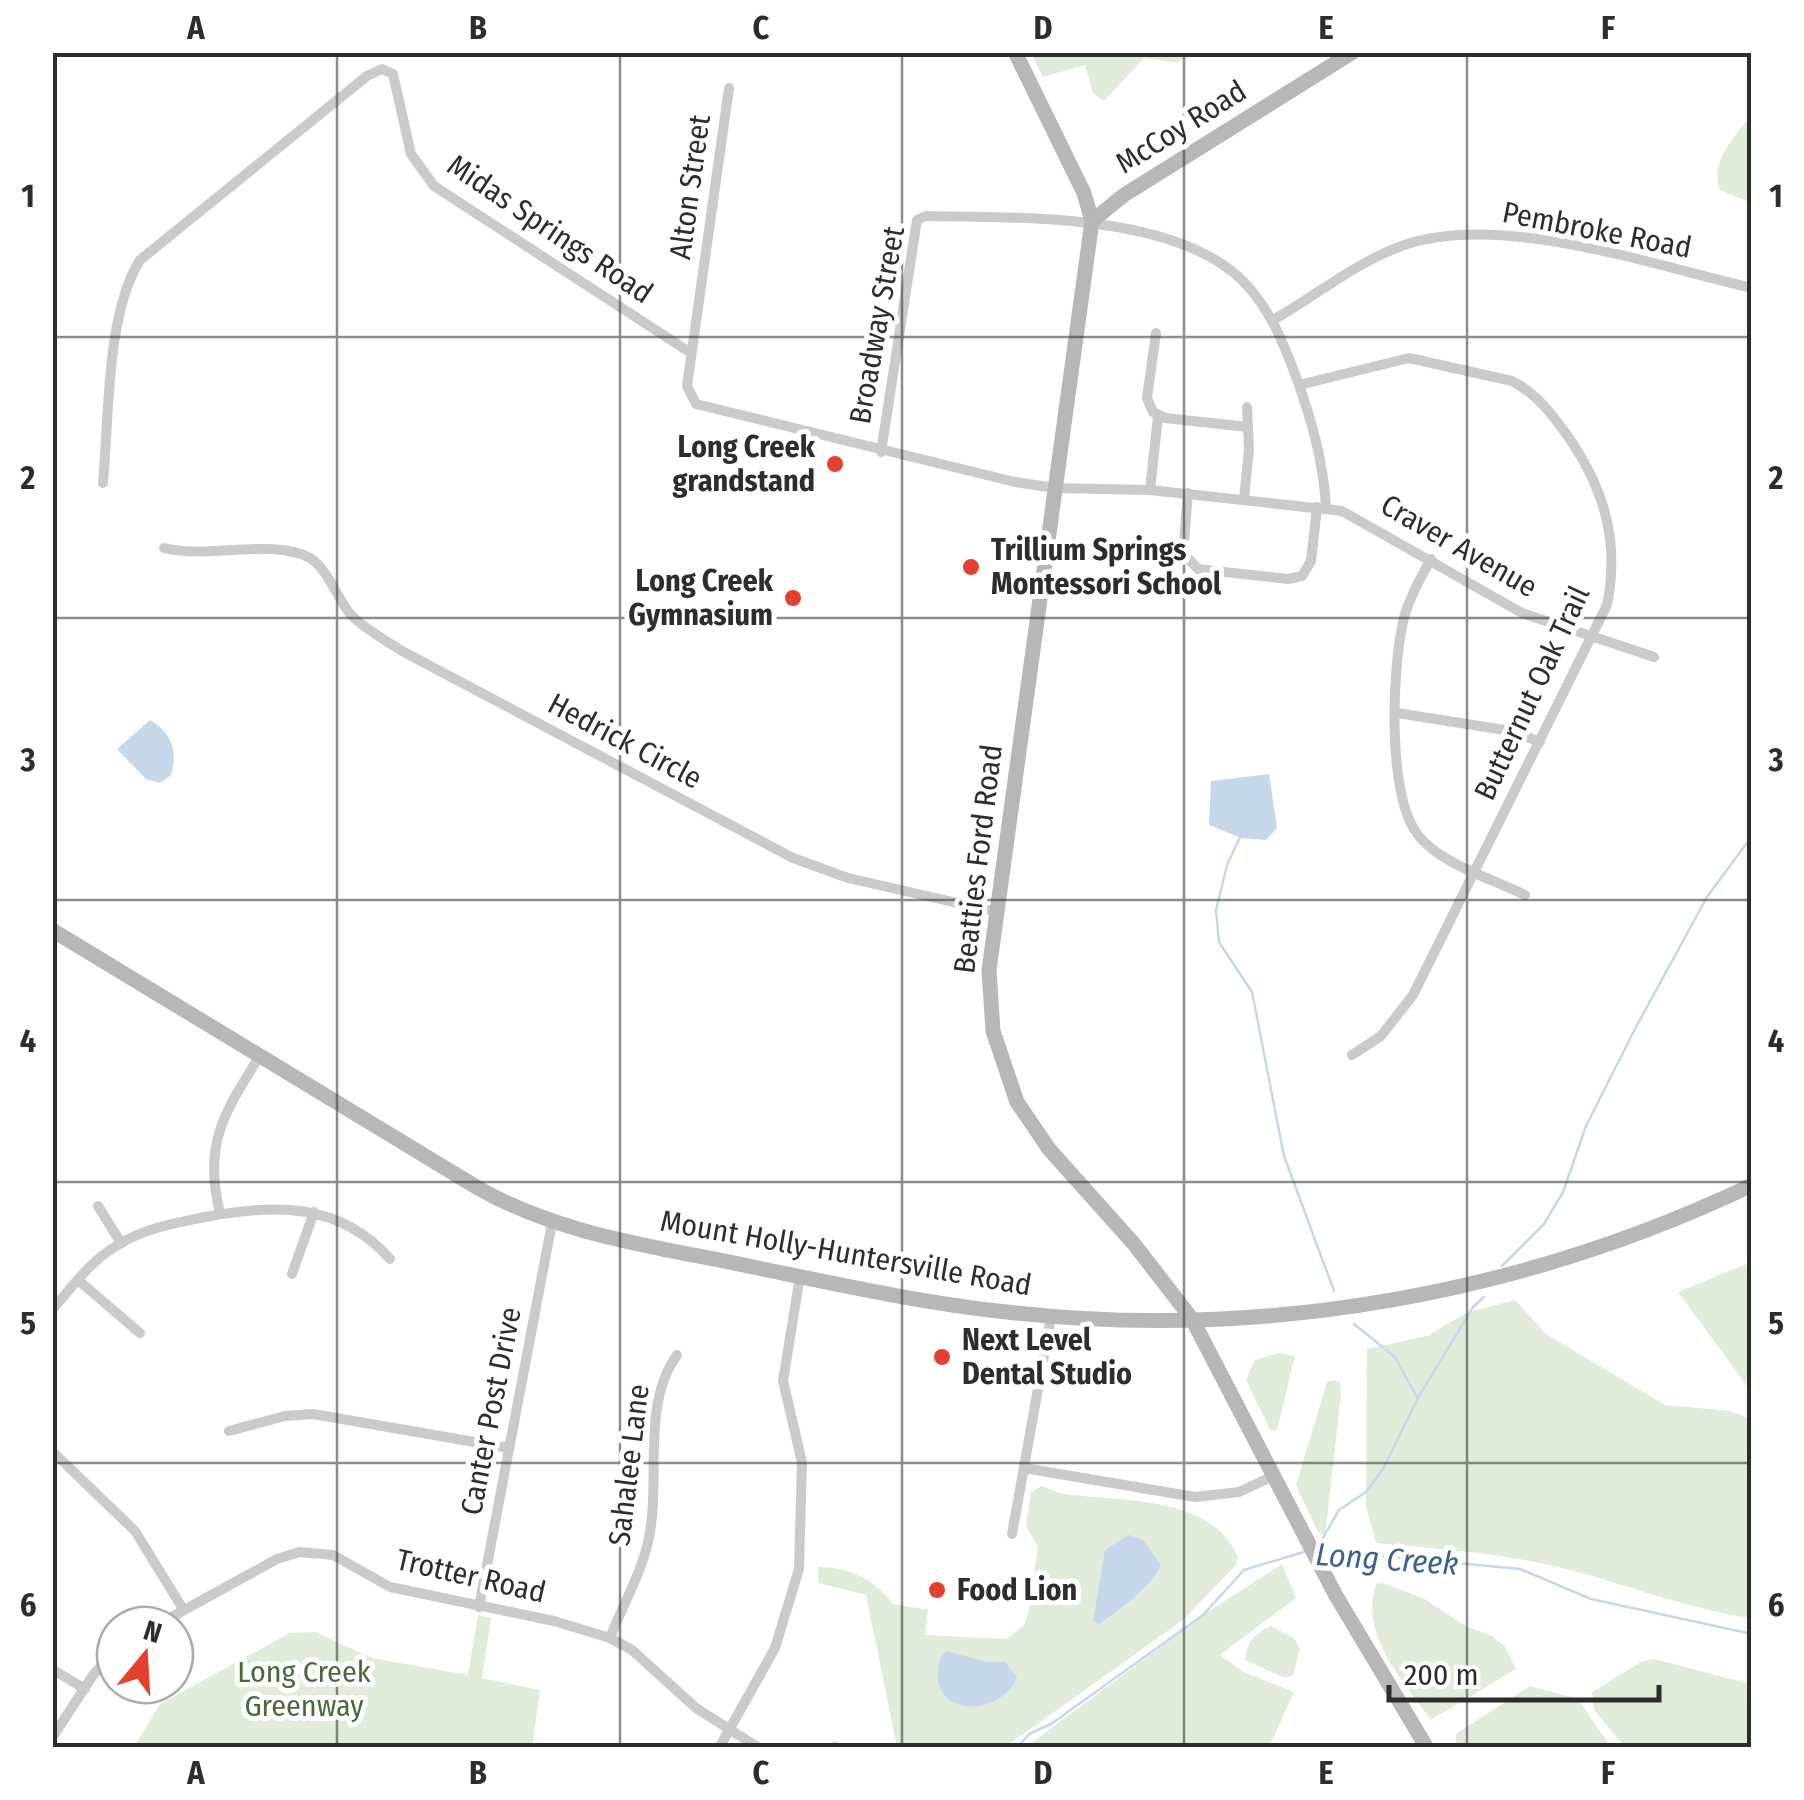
<svg xmlns="http://www.w3.org/2000/svg" width="1804" height="1800" viewBox="0 0 1804 1800" font-family="'Fira Sans Condensed',sans-serif">
<rect width="100%" height="100%" fill="#fff"/>
<g fill="#e0ebda">
<path d="M1031 53H1195L1176 63 1144 58 1104 101 1093 93 1085 65 1043 77Z"/>
<path d="M1751 115V203L1720 190C1709 161 1735 137 1751 115Z"/>
<path d="M1746 1264 1752 1273V1382L1747 1386 1678 1292Z"/>
<path d="M1515 1300 1546 1334 1665 1405 1731 1411 1751 1419V1618C1687 1609 1629 1585 1566 1569 1503 1553 1440 1549 1376 1543L1366 1507 1367 1349 1427 1336 1466 1313Z"/>
<path d="M1279 1353 1295 1356 1277 1430H1270L1246 1380 1255 1360Z"/>
<path d="M1335 1380 1340 1382 1341 1395 1325 1536 1318 1532 1296 1485 1327 1382Z"/>
<path d="M1042 1486 1059 1493C1119 1503 1210 1493 1238 1557L1236 1565 1183 1620 1005 1747H897L866 1595 818 1583V1567C850 1567 874 1579 893 1604L928 1610 925 1635 1007 1639 1024 1625 1028 1615 1038 1547 1026 1526 1031 1492Z"/>
<path d="M1282 1564 1296 1598 1220 1655 1244 1672 1294 1692 1269 1747H1026L1209 1611Z"/>
<path d="M1382 1583 1423 1598 1467 1627 1492 1636 1505 1647 1516 1669 1431 1720C1404 1681 1359 1636 1376 1584Z"/>
<path d="M478 1615 491 1618 482 1678 540 1690 532 1747H134L160 1704 290 1633 315 1632 372 1658 468 1675Z"/>
<path d="M1271 1626 1294 1638 1300 1649 1293 1675 1285 1678 1245 1660C1247 1642 1254 1633 1271 1626Z"/>
<path d="M1654 1659 1751 1684V1747H1625L1594 1710 1592 1692 1641 1662Z"/>
<path d="M1530 1686 1578 1699 1611 1747H1456V1734Z"/>
</g>
<g fill="#c7d7ea">
<path d="M150 720C172 733 178 752 171 775L160 783 146 779 117 749Z"/>
<path d="M1269 774 1277 828 1266 840 1241 838 1209 825 1211 781Z"/>
<path d="M1129 1535 1143 1540 1161 1565C1150 1588 1120 1609 1099 1624L1093 1622 1105 1550Z"/>
<path d="M946 1651 987 1662H1005L1017 1677C1003 1715 935 1719 938 1672 939 1662 939 1658 946 1651Z"/>
</g>
<g fill="none" stroke-linecap="round" stroke-linejoin="round">
<g stroke="#c7d7ea" stroke-width="2.5">
<path d="M1240 837 1227 865 1216 910 1219 942 1252 992 1284 1156 1334 1291"/>
<path d="M1502 1266 1544 1224 1563 1192 1586 1126 1636 1027 1707 897 1752 836"/>
<path d="M1354 1324 1395 1357 1417 1397"/>
<path d="M1317 1548 1339 1510 1366 1492 1383 1469 1418 1398 1473 1307 1484 1297"/>
<path d="M1319 1550 1520 1569 1591 1599 1752 1634"/>
<path d="M1017 1748 1029 1734 1051 1724 1203 1615 1244 1570 1307 1551"/>
</g>
<g stroke="#cacaca" stroke-width="10">
<path d="M729 88 687 386 696 404 1015 482 1055 488 1150 490 1342 511 1522 613 1654 657"/>
<path d="M1273 320C1314 297 1354 264 1399 247 1496 210 1651 265 1752 288"/>
<path d="M1156 333 1147 398 1153 412 1165 418 1248 427"/>
<path d="M1299 385 1409 358 1512 381C1537 394 1551 413 1567 435 1604 488 1620 541 1607 605L1413 995 1381 1036 1352 1055"/>
<path d="M881 452 917 220 926 216C1017 218 1173 212 1243 281 1269 308 1282 339 1295 374 1311 417 1324 462 1326 508"/>
<path d="M103 483C109 419 106 314 140 260L367 76 382 69 393 74 411 154 434 186 691 353"/>
<path d="M1150 490 1158 416"/>
<path d="M1188 493 1183 553 1198 569 1288 579 1302 576 1311 561 1317 507"/>
<path d="M1244 499 1249 449 1247 407"/>
<path d="M164 548C204 559 276 538 310 558 329 570 337 599 351 615 365 629 385 640 402 651L793 858 848 878 997 912"/>
<path d="M1431 559C1420 579 1408 600 1403 622 1392 671 1387 795 1418 835 1440 864 1493 879 1525 895"/>
<path d="M1397 713 1511 731 1540 742"/>
<path d="M98 1206 121 1243"/>
<path d="M220 1214C204 1144 222 1116 259 1057"/>
<path d="M292 1274 314 1212"/>
<path d="M78 1280 140 1333"/>
<path d="M52 1310C72 1287 91 1260 118 1245 145 1228 175 1223 205 1217 274 1204 340 1202 390 1259"/>
<path d="M229 1431 285 1416 313 1414 509 1448"/>
<path d="M52 1451 135 1531 183 1609"/>
<path d="M1024 1468 1195 1497 1239 1492 1275 1475"/>
<path d="M1012 1534 1051 1316"/>
<path d="M479 1607 552 1223"/>
<path d="M157 1625 277 1559 299 1552 333 1555 390 1587 554 1621 610 1638 632 1650 696 1708 759 1748"/>
<path d="M610 1638C623 1604 642 1573 649 1537 661 1479 641 1405 677 1355"/>
<path d="M52 1669 85 1689"/>
<path d="M52 1738 93 1675 115 1651"/>
<path d="M719 1748 775 1648 799 1569 802 1462 783 1381 800 1276"/>
<path d="M834 1748 835 1747"/>
</g>
<g stroke="#b7b7b7" stroke-width="15">
<path d="M1015 52 1084 193 1092 221 989 970 993 1031 1017 1102 1049 1149 1134 1244 1192 1319 1335 1594 1427 1748"/>
<path d="M1092 221 1124 195 1353 52"/>
<path d="M52 930 478 1188C562 1236 659 1247 753 1267 837 1284 921 1303 1007 1312 1261 1341 1521 1295 1752 1185"/>
</g>
</g>
<path fill="none" stroke="#2d2d2d" stroke-width="2.5" stroke-opacity="0.55" d="M337 52V1748M620 52V1748M902 52V1748M1184 52V1748M1467 52V1748M52 337H1752M52 618H1752M52 900H1752M52 1182H1752M52 1463H1752"/>
<g fill="#e34030" stroke="#fff" stroke-width="4">
<circle cx="835" cy="464" r="10"/>
<circle cx="971" cy="567" r="10"/>
<circle cx="793" cy="598" r="10"/>
<circle cx="942" cy="1357" r="10"/>
<circle cx="937" cy="1590" r="10"/>
</g>
<g text-anchor="middle" dominant-baseline="central" stroke-width="10" stroke-linejoin="round" paint-order="stroke">
<g font-size="30" fill="#2d2d2d" stroke="#fff">
<text transform="translate(1181 127) rotate(-32)">McCoy Road</text>
<text transform="translate(690 187) rotate(-82)">Alton Street</text>
<text transform="translate(550 229) rotate(34)">Midas Springs Road</text>
<text transform="translate(1597 230) rotate(11)">Pembroke Road</text>
<text transform="translate(877 325) rotate(-80)">Broadway Street</text>
<text transform="translate(1459 546) rotate(30)">Craver Avenue</text>
<text transform="translate(1532 693) rotate(-65)">Butternut Oak Trail</text>
<text transform="translate(625 741) rotate(28)">Hedrick Circle</text>
<text transform="translate(978 859) rotate(-83)">Beatties Ford Road</text>
<text transform="translate(846 1253) rotate(10)">Mount Holly-Huntersville Road</text>
<text transform="translate(491 1411) rotate(-79)">Canter Post Drive</text>
<text transform="translate(629 1465) rotate(-83)">Sahalee Lane</text>
<text transform="translate(471 1576) rotate(13)">Trotter Road</text>
</g>
<g font-size="30" font-weight="bold" fill="#2d2d2d" stroke="#fff" text-anchor="start">
<text x="815" y="447" text-anchor="end">Long Creek<tspan x="815" dy="34">grandstand</tspan></text>
<text x="991" y="550">Trillium Springs<tspan x="991" dy="34">Montessori School</tspan></text>
<text x="773" y="581" text-anchor="end">Long Creek<tspan x="773" dy="34">Gymnasium</tspan></text>
<text x="962" y="1340">Next Level<tspan x="962" dy="34">Dental Studio</tspan></text>
<text x="957" y="1590">Food Lion</text>
</g>
<g font-size="30" fill="#49683b" stroke="#fff">
<text x="304" y="1672">Long Creek<tspan x="304" dy="34">Greenway</tspan></text>
</g>
<g font-size="32" font-style="italic" fill="#3c618e" stroke="#fff">
<text transform="translate(1387 1559) rotate(4)">Long Creek</text>
</g>
</g>
<rect width="1804" height="1800" fill="none" stroke="#ffffff" stroke-width="110"/>
<g transform="translate(145 1655) rotate(18)"><circle r="48" fill="#ffffff" stroke="#ababab" stroke-width="2.5"/>
<path d="M0-8L18 38L0 25L-18 38Z" fill="#e34030"/>
<text y="-15" font-size="28" font-weight="bold" text-anchor="middle" fill="#2d2d2d">N</text>
</g>
<path d="M1389 1685v15h270v-15" fill="none" stroke="#2d2d2d" stroke-width="5"/>
<text x="1404" y="1685" font-size="30" fill="#2d2d2d" stroke="#ffffff" stroke-width="8" paint-order="stroke">200 m</text>
<rect x="55" y="55" width="1694" height="1690" fill="none" stroke="#2d2d2d" stroke-width="4"/>
<g font-size="32" text-anchor="middle" font-weight="bold" fill="#2d2d2d">
<text x="196" y="39">A</text>
<text x="478" y="39">B</text>
<text x="761" y="39">C</text>
<text x="1043" y="39">D</text>
<text x="1326" y="39">E</text>
<text x="1608" y="39">F</text>
<text x="28" y="207">1</text>
<text x="1776" y="207">1</text>
<text x="28" y="489">2</text>
<text x="1776" y="489">2</text>
<text x="28" y="771">3</text>
<text x="1776" y="771">3</text>
<text x="28" y="1052">4</text>
<text x="1776" y="1052">4</text>
<text x="28" y="1334">5</text>
<text x="1776" y="1334">5</text>
<text x="28" y="1616">6</text>
<text x="1776" y="1616">6</text>
<text x="196" y="1784">A</text>
<text x="478" y="1784">B</text>
<text x="761" y="1784">C</text>
<text x="1043" y="1784">D</text>
<text x="1326" y="1784">E</text>
<text x="1608" y="1784">F</text>
</g>
</svg>
